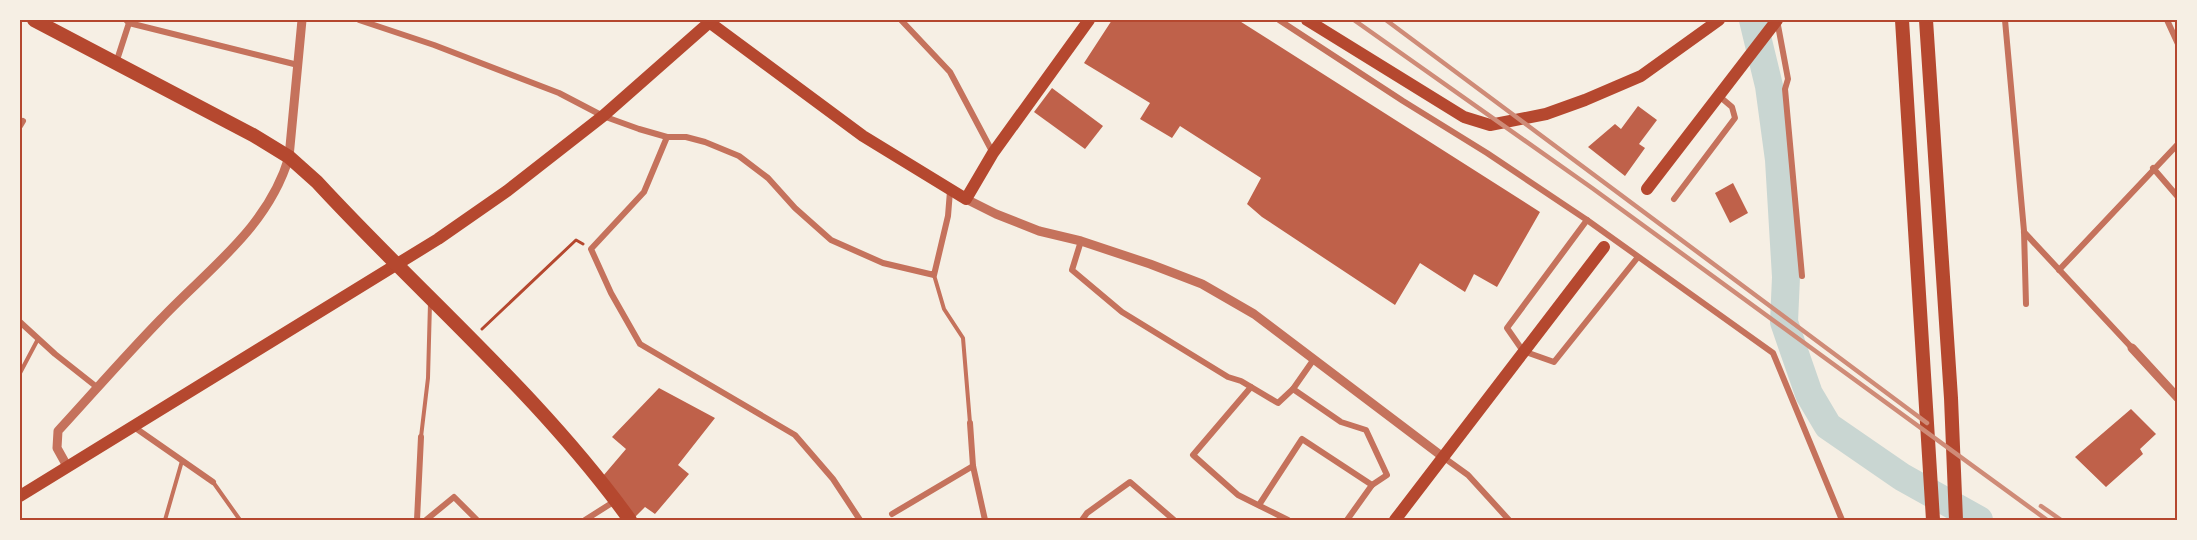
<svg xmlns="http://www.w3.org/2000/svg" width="2197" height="540" viewBox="0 0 2197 540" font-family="'PT Sans Narrow',sans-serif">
<rect width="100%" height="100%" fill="#f6efe4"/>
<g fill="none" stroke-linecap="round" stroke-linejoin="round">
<path stroke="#c9d6d2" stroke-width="28" d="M1753 20 1769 86 1779 160 1786 277 1784 322 1809 394 1828 426 1902 477 1979 520"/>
</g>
<g fill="#bf614a">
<path d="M1112 20H1238L1540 212 1497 287 1474 274 1465 292 1420 263 1395 305 1262 217 1247 204 1261 178 1180 126 1172 138 1140 119 1150 103 1084 63Z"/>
<path d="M1052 88 1103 126 1085 149 1034 112Z"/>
<path d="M1638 106 1657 120 1639 144 1645 148 1625 176 1588 147 1615 124 1621 129Z"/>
<path d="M1733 183 1748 213 1730 223 1715 193Z"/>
<path d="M659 388 715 418 678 465 689 474 655 514 645 507 635 517 603 476 626 449 612 437Z"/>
<path d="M2131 409 2156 434 2140 449 2143 454 2106 487 2075 457Z"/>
</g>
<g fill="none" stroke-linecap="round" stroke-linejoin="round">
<path stroke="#b5482f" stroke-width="3" d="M482 329 576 240 583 244"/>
<g stroke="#c5725c" stroke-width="4">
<path d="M934 275 944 309 963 338 970 423"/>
<path d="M20 373 38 339"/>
<path d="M421 437 428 378 430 303"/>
<path d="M213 482 240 520"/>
<path d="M165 520 182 461"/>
</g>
<g stroke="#c5725c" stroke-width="6">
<path d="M126 20 129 23 298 65"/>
<path d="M359 20 434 45 559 93 603 116 639 129 667 137H686L705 142 739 156 768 178 795 208 831 240 883 263 934 275 948 216 950 191"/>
<path d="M901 20 950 72 993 153"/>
<path d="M1279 20 1403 101 1487 153 1587 220 1773 353 1842 520"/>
<path d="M1777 20 1788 79 1785 89 1802 276"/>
<path d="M2005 20 2024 231 2026 304"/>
<path d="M2167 20 2178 44"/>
<path d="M116 63 129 23"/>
<path d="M20 126 23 121"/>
<path d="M667 137 644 192 591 249 611 293 640 344 795 435 833 479 860 520"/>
<path d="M2153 168 2178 197"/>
<path d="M1674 199 1735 118 1732 107 1719 96"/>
<path d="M1587 220 1507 328 1523 351 1554 362 1638 257"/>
<path d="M2024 232 2132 348"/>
<path d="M1081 241 1072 270 1122 312 1228 377 1241 381 1278 403 1293 389 1314 359"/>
<path d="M2059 270 2178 144"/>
<path d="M20 322 55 354 98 388"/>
<path d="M1251 387 1193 455 1238 495 1288 520"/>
<path d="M1293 389 1341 422 1366 430 1387 475 1372 485 1347 520"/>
<path d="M970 423 973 466 985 520"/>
<path d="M134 427 213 482"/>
<path d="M1443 457 1468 475 1509 520"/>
<path d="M1259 505 1302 439 1372 485"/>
<path d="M892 514 973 466"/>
<path d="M417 520 421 437"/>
<path d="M426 520 454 497 477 520"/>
<path d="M585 520 615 501"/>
<path d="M1082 520 1087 513 1130 482 1174 520"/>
</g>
<g stroke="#c5725c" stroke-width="9">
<path d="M966 199 996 214 1039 231 1081 241 1150 264 1202 284 1254 314 1443 457"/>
<path d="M2132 348 2178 398"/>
<path d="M67 466 57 448 58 431C92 394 125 356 160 320 208 269 268 228 289 157L302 20"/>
</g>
<g stroke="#b5482f" stroke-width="12">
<path d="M1307 20 1464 117 1490 125 1546 114 1585 100 1641 76 1719 20"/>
<path d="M709 22 863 136 966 199 993 153 1089 20"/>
<path d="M1647 189 1777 20"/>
<path d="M20 496 438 239 507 191 603 116 712 20"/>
<path d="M1395 520 1604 247"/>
</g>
<path stroke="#b5482f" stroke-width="14" d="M34 20 253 135 289 157 317 182C421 295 540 395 630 520"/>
<g stroke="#b5482f" stroke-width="14">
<path d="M1902 20 1933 520"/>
<path d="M1926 20 1951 398 1956 520"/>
</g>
<g stroke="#cf8b77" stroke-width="4.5">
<path d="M1354 20 1592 188 2047 520"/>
<path d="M1386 20 1927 423"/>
<path d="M2041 506 2061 520"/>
</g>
</g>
<rect width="2197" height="540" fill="none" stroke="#f6efe4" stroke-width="42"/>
<rect x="21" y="21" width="2155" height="498" fill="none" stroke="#b5482f" stroke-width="2"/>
</svg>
